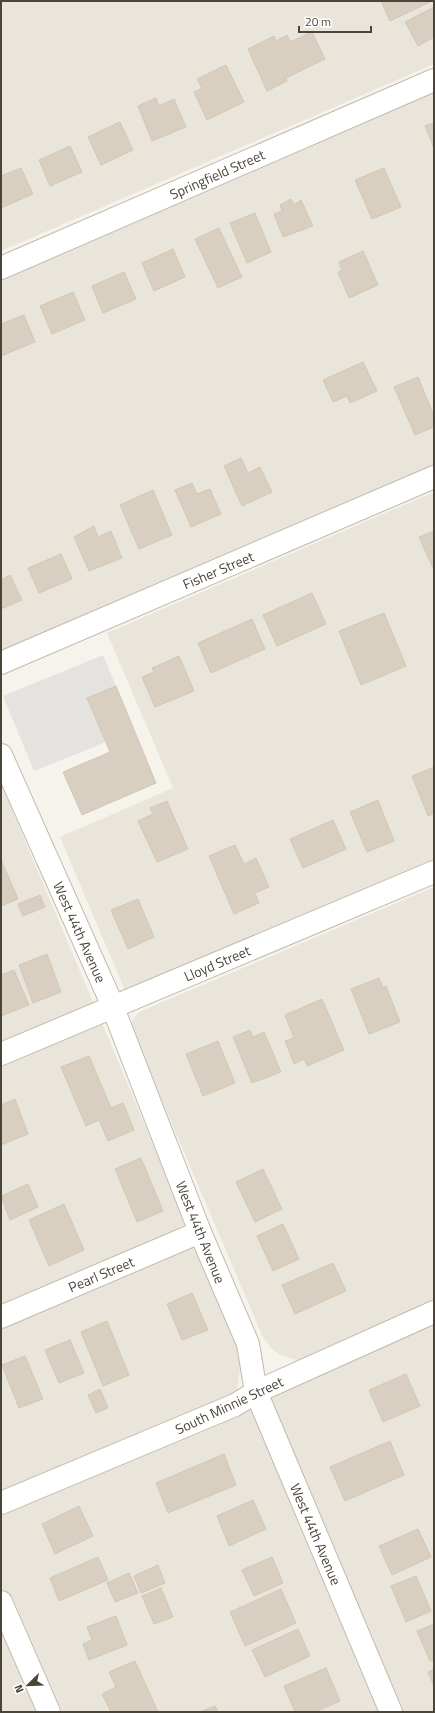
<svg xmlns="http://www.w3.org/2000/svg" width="435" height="1713" viewBox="0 0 435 1713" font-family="'Titillium Web',sans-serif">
<rect width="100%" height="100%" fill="#f6f3ec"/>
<g fill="#eae5da">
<path d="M1 1H434V64L1 251Z"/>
<path d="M434 93V465L1 653V278Z"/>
<path d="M434 492V865L126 993 60 837 173 788 107 633Z"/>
<path d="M1 784 239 1348 241 1360 237 1391 232 1397 1 1498Z"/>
<path d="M434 887V1299L312 1356 297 1360 280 1355 271 1348 263 1337 133 1033 131 1023 134 1017 139 1012Z"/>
<path d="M434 1323V1712H1V1510Z"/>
</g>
<path fill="#e5e3e0" d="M103 655 116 686 88 698 106 742 34 771 3 696Z"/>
<g fill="#d8cfc1" stroke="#d3c7b4">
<path d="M381 1H432L390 21Z"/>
<path d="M434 7V37L418 46 405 22Z"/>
<path d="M312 32 325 59 286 78 287 81 267 91 248 49 274 36 276 41 287 35 290 42Z"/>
<path d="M226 65 244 102 207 120 194 92 202 88 197 79Z"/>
<path d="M156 98 159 106 174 99 186 127 152 141 138 106Z"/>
<path d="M120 122 133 150 101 165 88 137Z"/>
<path d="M434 123V148L425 126Z"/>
<path d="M70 146 82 172 50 186 39 160Z"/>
<path d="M21 168 33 194 1 208V176Z"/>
<path d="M384 168 401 207 372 219 355 180Z"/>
<path d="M291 199 294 205 301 200 313 226 283 237 274 214 282 211 280 205Z"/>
<path d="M255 213 271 252 247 263 230 223Z"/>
<path d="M219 228 242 277 218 288 195 239Z"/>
<path d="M173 249 185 277 154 291 142 263Z"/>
<path d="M363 251 378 285 349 298 338 272 342 270 339 262Z"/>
<path d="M124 272 136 299 103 313 92 286Z"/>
<path d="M73 292 85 320 52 334 40 306Z"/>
<path d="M24 315 35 342 1 356V324Z"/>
<path d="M363 362 377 391 350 403 347 396 333 402 323 380Z"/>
<path d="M418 377 434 416V427L415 435 394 387Z"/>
<path d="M241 458 248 473 260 467 272 492 242 506 224 466Z"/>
<path d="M192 483 197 494 210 489 221 514 191 527 175 490Z"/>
<path d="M153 490 172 535 139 549 120 505Z"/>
<path d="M94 526 98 537 111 531 122 558 89 571 74 537Z"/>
<path d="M434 531V570L419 537Z"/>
<path d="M61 554 72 579 39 593 28 568Z"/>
<path d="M10 575 22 600 1 609V580Z"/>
<path d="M312 593 326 624 277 646 263 615Z"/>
<path d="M384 613 406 666 361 685 339 631Z"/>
<path d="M252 619 265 649 211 673 198 643Z"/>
<path d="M179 656 194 691 155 707 142 677 154 672 152 668Z"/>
<path d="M116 686 156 783 82 815 63 772 110 752 87 698Z"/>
<path d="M434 767V813L428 816 412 776Z"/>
<path d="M378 800 394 841 367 852 350 812Z"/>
<path d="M167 801 188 849 157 862 138 821 153 814 150 808Z"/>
<path d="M333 820 346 849 303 868 290 839Z"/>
<path d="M235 845 244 864 256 858 269 887 255 893 259 903 234 914 209 856Z"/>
<path d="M1 860 18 899 1 906Z"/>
<path d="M40 895 45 907 23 916 18 904Z"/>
<path d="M138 899 154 937 128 949 111 910Z"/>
<path d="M47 954 61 992 33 1003 19 965Z"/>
<path d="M14 970 29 1005 1 1016V975Z"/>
<path d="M379 978 383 988 386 986 400 1022 369 1034 351 989Z"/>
<path d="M322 999 344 1050 307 1066 304 1059 294 1064 285 1041 294 1038 285 1015Z"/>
<path d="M250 1030 253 1037 264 1032 281 1072 252 1083 233 1037Z"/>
<path d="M218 1041 235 1083 203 1096 186 1054Z"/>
<path d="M89 1056 111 1108 123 1103 134 1130 108 1141 99 1120 86 1126 61 1067Z"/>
<path d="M15 1099 28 1134 1 1145V1105Z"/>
<path d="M141 1158 163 1211 137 1222 115 1169Z"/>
<path d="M263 1169 282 1209 255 1222 236 1182Z"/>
<path d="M28 1184 38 1207 10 1220 1 1196Z"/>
<path d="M64 1204 84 1250 49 1266 29 1220Z"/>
<path d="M283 1224 299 1259 273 1271 257 1236Z"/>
<path d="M333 1263 346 1291 295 1314 282 1285Z"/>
<path d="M192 1293 208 1330 182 1340 167 1304Z"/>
<path d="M107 1321 129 1375 103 1386 81 1332Z"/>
<path d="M70 1340 84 1373 59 1383 45 1350Z"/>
<path d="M25 1356 43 1399 19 1408 2 1365Z"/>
<path d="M406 1374 420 1406 383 1422 369 1390Z"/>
<path d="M100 1389 108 1408 96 1413 88 1395Z"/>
<path d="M390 1441 404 1475 345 1501 330 1467Z"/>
<path d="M224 1454 236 1485 168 1513 156 1483Z"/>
<path d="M253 1500 266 1529 229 1546 217 1516Z"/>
<path d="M79 1506 93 1536 55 1554 42 1524Z"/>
<path d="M418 1529 431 1557 392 1575 379 1546Z"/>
<path d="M98 1557 108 1580 59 1601 50 1578Z"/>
<path d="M272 1557 283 1583 254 1596 242 1570Z"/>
<path d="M158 1565 165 1583 141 1593 134 1576Z"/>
<path d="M129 1573 138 1593 115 1602 107 1583Z"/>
<path d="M416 1576 431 1611 406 1622 391 1586Z"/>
<path d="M161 1588 173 1617 154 1624 142 1596Z"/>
<path d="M281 1589 296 1623 245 1646 230 1612Z"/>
<path d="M116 1616 127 1645 89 1660 83 1644 92 1640 87 1627Z"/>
<path d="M434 1624V1660L430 1661 417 1631Z"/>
<path d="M298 1629 310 1656 265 1677 252 1650Z"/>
<path d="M135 1661 158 1712H111L102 1694 116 1687 109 1672Z"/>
<path d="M326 1668 340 1701 315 1712H295L284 1686Z"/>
<path d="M434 1669V1686L428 1672Z"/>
<path d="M215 1706 218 1712H200Z"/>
</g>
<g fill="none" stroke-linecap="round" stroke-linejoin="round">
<g stroke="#c2bbae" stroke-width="24">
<g id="minor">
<path d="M1 268 434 80"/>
<path d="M1 663 434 477"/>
<path d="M1 755 108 995 200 1232 248 1344 256 1392 391 1712"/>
<path d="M1 1054 434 872"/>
<path d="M1 1317 200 1232"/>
<path d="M1 1503 235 1405 256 1392 434 1312"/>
<path d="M1 1602 49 1712"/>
</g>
</g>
<use href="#minor" stroke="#fff" stroke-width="22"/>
</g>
<g text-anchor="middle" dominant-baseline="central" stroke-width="3" stroke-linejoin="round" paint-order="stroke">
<g font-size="14" fill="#4b4439" stroke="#fff">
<text transform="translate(217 174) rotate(-24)">Springfield Street</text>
<text transform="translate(218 570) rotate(-23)">Fisher Street</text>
<text transform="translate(80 932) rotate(66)">West 44th Avenue</text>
<text transform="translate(217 963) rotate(-23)">Lloyd Street</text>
<text transform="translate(201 1232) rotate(68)">West 44th Avenue</text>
<text transform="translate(101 1274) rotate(-23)">Pearl Street</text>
<text transform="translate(229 1405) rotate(-25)">South Minnie Street</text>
<text transform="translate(316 1534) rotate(67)">West 44th Avenue</text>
</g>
</g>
<rect width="435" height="1713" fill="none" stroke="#4b4439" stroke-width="4"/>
<g transform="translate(28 1685) rotate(247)" stroke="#ffffff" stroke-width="3" paint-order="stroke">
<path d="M0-3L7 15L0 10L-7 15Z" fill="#4b4439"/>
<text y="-6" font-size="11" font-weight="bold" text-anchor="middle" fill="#4b4439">N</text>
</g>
<path d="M299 26v6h72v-6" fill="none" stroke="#4b4439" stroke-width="2"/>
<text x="305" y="26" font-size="12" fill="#4b4439" stroke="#ffffff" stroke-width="3" paint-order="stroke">20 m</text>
</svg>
